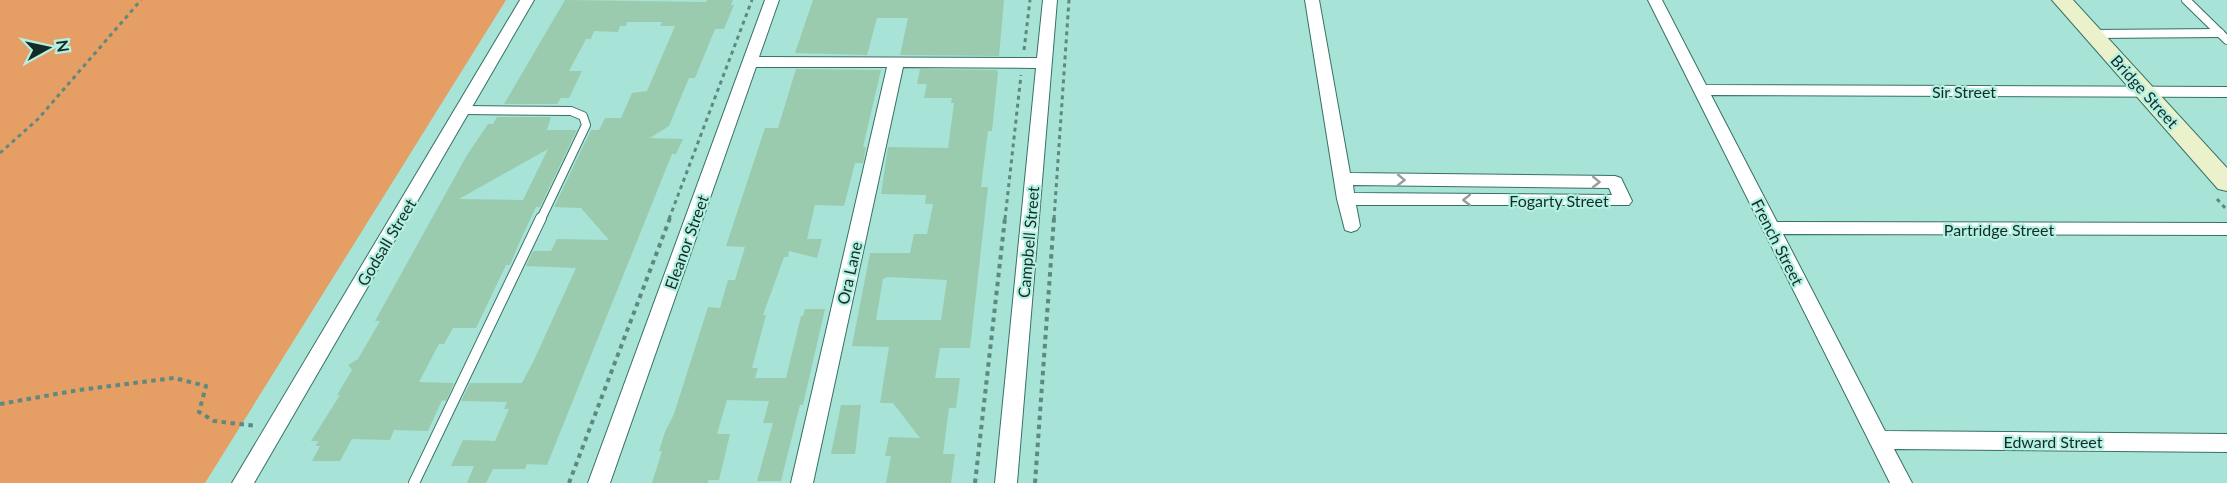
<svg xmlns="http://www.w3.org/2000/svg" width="2227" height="483" viewBox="0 0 2227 483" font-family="Lato,sans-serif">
<rect width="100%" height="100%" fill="#a7e3d6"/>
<path fill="#e59e64" d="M0 0H506L205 483H0Z"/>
<g fill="#9bcbaf" fill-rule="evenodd">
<path d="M565 0 706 2 707 0H733L731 5H734L724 29H715L695 78H689L669 126 650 138 683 139 676 154H672L547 465 527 464 525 469H493L486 483H467L474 466H451L463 440 495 441 509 409H504L507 402 461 401 470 383H522L534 360 576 268 526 266 533 251H551L557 239 609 240 581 208 554 207 591 130H599L605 118H621L632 93 647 91 675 26H660L662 22H627L626 26H620L618 32 594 31 591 39H586L569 71H582L569 98H561L557 104H504Z"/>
<path d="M813 0H1004L999 56 900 55 908 18H877L867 55 795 53Z"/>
<path d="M796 69 881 70 863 147H866L863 163H855L844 206 815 205 807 239H822L817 258 789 251 788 257H784L763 315H766L752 368H758L755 378H786L801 316H803L805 309H825L803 405H800L781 481H757L773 423H763L769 401 727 400 717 434H730L719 480H708V483H652L662 451H659L665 432 674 414 708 307 720 308 728 280H735L745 247 726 246 765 128H778Z"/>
<path d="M920 69 997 70 998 73 992 131H988L981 187H988L970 348H940L935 378H960L956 408H949L943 454H955L951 483H886L891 456H885L889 437 920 438 893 403H880L889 347 852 346 870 253H910L914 234H927L933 204H925L926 195 881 194 888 147 948 148 954 103H951L952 98H924L927 84H917ZM887 277 947 280 941 320H876L883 279Z"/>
<path d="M497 117H551L547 130H577L540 207H536L520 241 510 265H506L476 328H453L444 344H439L419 382 454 383 446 401 442 400 428 431 394 430 390 440 352 439 340 461H312L320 446H316L318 441H311L340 395H337L352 370 348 365 358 359 380 321H375L467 155 488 124H493ZM548 149 523 200 459 199Z"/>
<path d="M841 405H861L855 454H831Z"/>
</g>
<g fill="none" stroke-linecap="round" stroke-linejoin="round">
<g stroke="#377166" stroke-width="10">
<g id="service-far1">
<path d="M2186 0 2227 40"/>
<path d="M2092 34 2220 33"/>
<path d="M465 110 571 111 583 116 586 125 541 219"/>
</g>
</g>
<g stroke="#377166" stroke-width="12">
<path id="service" d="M414 483 541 218"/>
</g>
<g stroke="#377166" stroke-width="2">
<g id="minor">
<path d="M520 0H534L254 483H232Z"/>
<path d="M765 0H779L759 57 1037 58 1043 0H1057L1017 483H995L1036 68 903 67 813 483H791L887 67H756L610 483H588Z"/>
<path d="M1305 0H1319L1350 173 1615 176 1621 178 1632 201 1629 205H1356L1360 226 1357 230 1351 232 1345 230 1337 199ZM1353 185 1609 188 1612 195 1354 193Z"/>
<path d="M1648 0H1662L1706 85 2227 87V97L1711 95 1777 222 2227 223V235L1783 234 1885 431 2227 434V452L1894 449 1912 483H1890Z"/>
</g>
</g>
<g stroke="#377166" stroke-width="2">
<path id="secondary" d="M2052 0H2073L2227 168V191L2218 189Z"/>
</g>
<g stroke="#5e8980" stroke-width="3" stroke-dasharray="4 4" stroke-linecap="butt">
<path d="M1024 50 1030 0"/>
<path d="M0 153 38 119 141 0"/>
<path d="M2217 199 2227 210"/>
<path d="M669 219 752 0"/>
<path d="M1005 219 1021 75"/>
<path d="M1054 219 1069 0"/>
</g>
<g stroke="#5e8980" stroke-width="4" stroke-dasharray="4.5 4.5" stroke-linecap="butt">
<path d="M0 404 79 390 174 378 206 386 199 412 214 421 257 426"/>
<path d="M569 483 670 218"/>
<path d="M975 483 1005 218"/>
<path d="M1035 483 1054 218"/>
</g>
<use href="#service-far1" stroke="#fff" stroke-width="8"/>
<use href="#service" stroke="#fff" stroke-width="10"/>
<use href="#minor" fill="#fff" fill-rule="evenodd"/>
<use href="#secondary" fill="#ebf2cb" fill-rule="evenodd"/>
</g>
<defs><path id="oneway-chevron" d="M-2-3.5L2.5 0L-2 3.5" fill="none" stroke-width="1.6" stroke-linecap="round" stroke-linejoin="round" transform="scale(1.5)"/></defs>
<g stroke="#95a09e">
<use href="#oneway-chevron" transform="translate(1401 180) rotate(1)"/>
<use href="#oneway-chevron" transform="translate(1596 182) rotate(1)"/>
<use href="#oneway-chevron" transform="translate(1467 200) rotate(-180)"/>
</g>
<g text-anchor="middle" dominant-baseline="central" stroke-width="4.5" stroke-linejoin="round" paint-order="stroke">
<g font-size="16" fill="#132c27" stroke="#b4f1e3">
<text x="1964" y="91">Sir Street</text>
<text transform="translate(2145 91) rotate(48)">Bridge Street</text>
<text x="1559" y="200">Fogarty Street</text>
<text x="1999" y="229">Partridge Street</text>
<text transform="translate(386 242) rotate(-59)">Godsall Street</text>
<text transform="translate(686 242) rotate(-70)">Eleanor Street</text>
<text transform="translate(1028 242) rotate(-85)">Campbell Street</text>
<text transform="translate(1778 242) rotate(63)">French Street</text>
<text transform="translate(849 273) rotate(-77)">Ora Lane</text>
<text x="2053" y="441">Edward Street</text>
</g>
</g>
<g transform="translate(48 48) rotate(82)" stroke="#b4f1e3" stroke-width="4.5" paint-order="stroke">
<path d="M0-4.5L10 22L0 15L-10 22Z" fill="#132c27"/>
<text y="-9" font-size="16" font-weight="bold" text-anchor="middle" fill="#132c27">N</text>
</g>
</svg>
